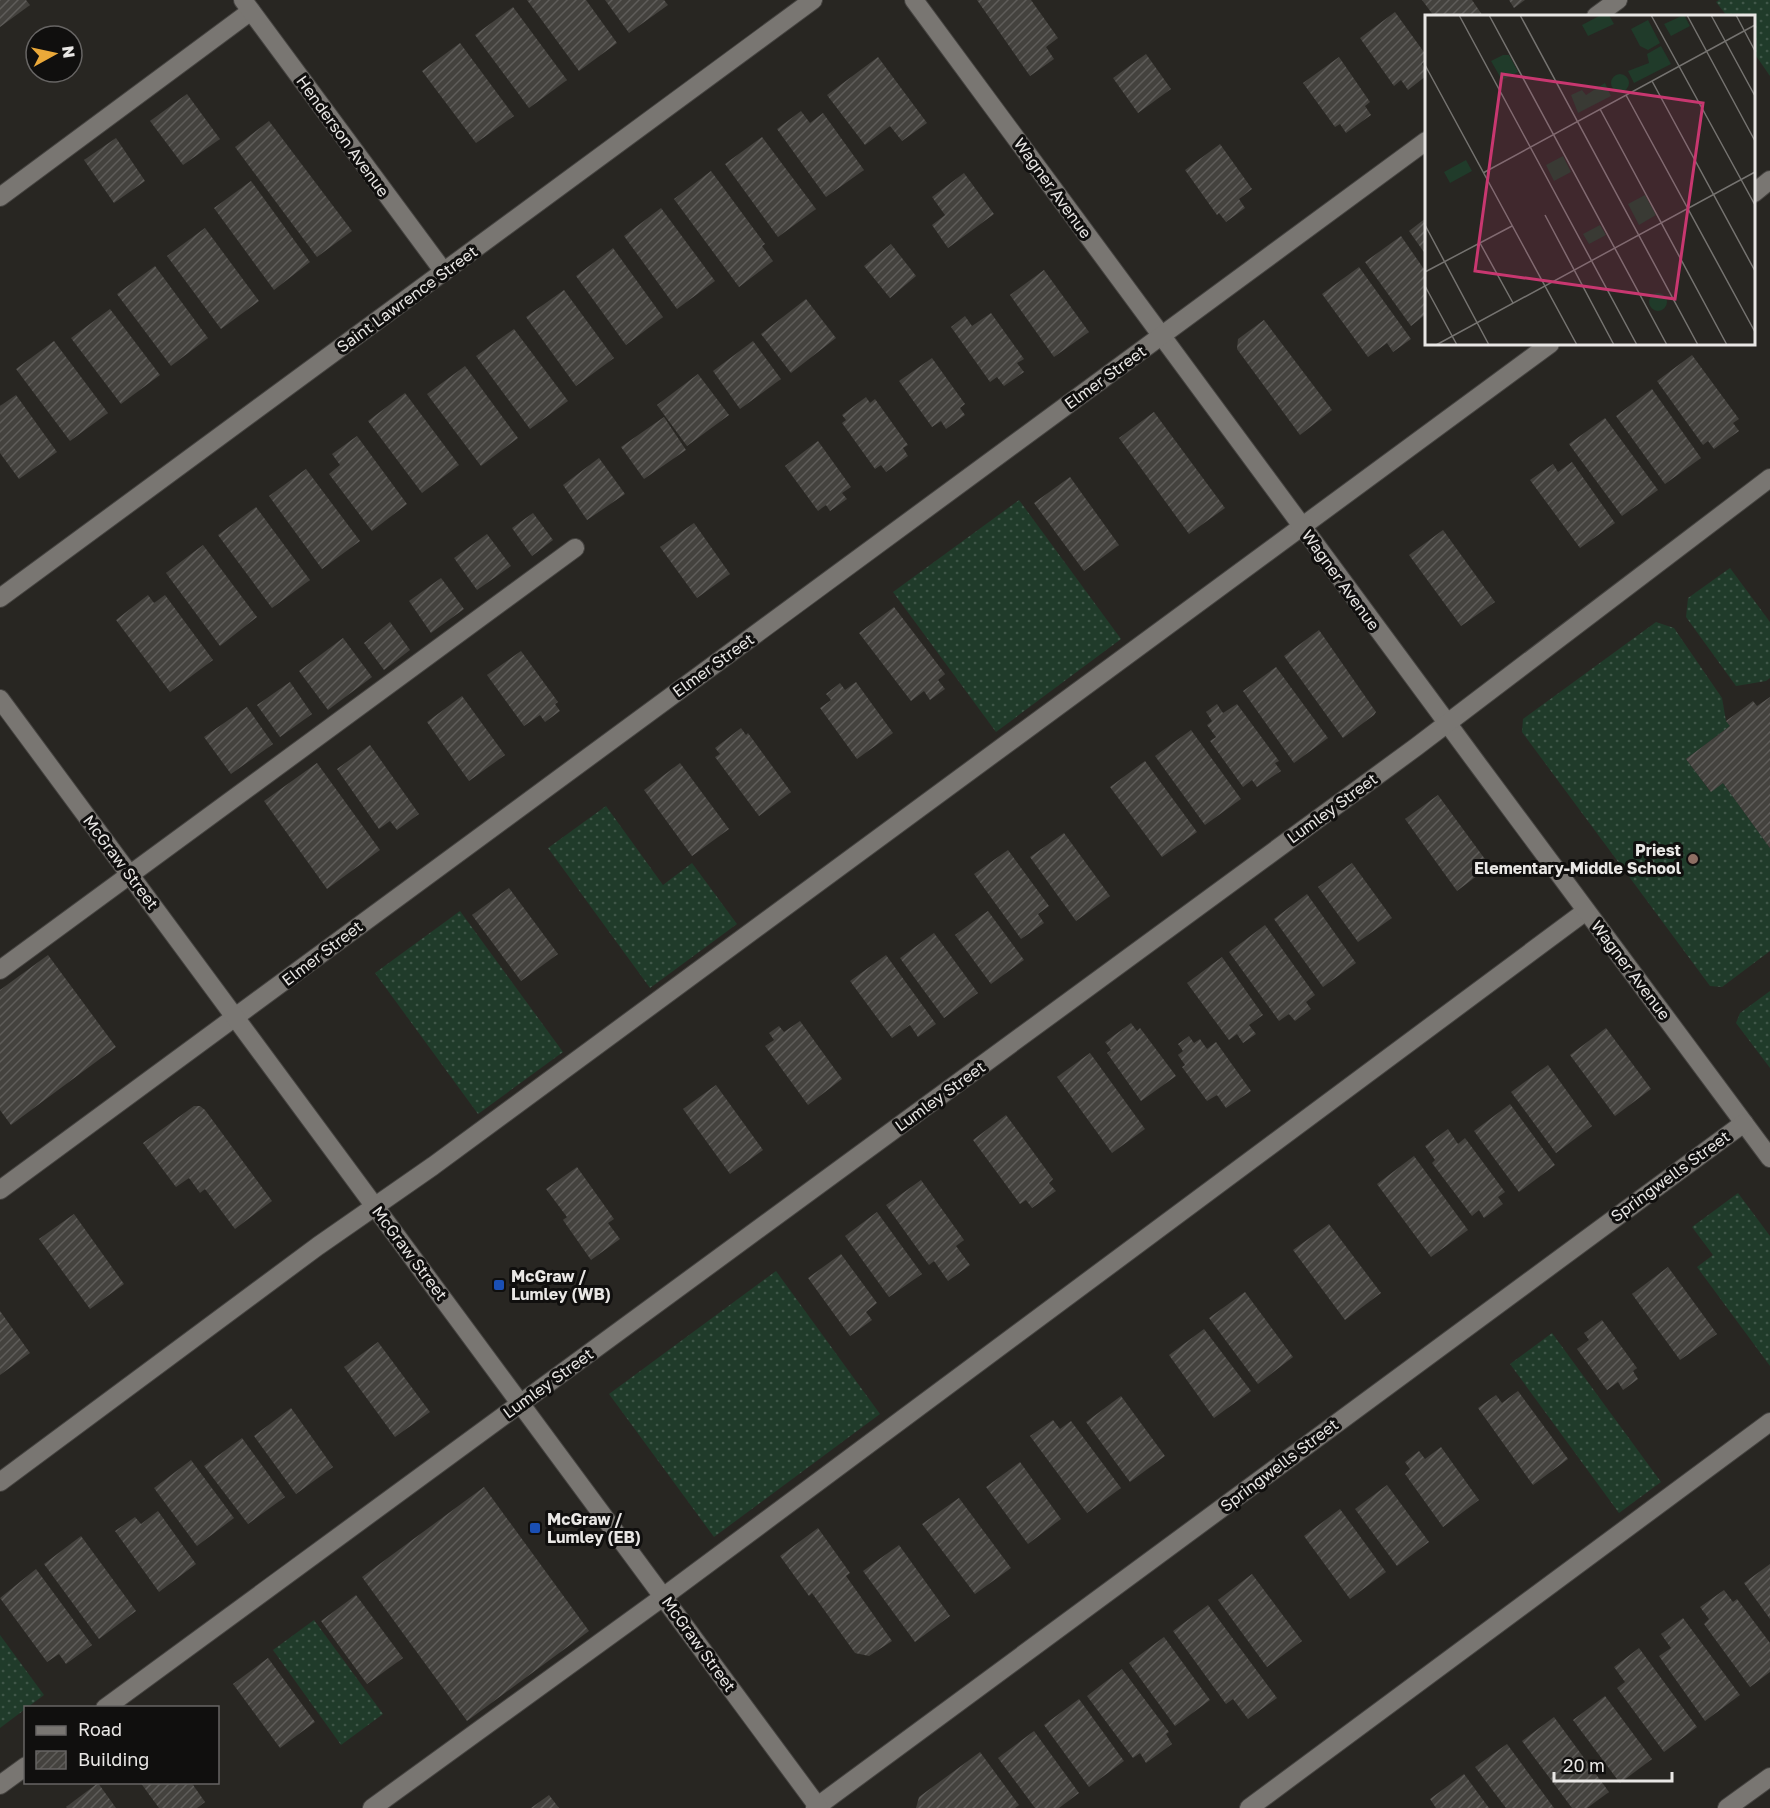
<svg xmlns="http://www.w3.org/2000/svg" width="1770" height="1808" viewBox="0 0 1770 1808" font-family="'Golos Text',sans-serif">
<defs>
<pattern id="grass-dots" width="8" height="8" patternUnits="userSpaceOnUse" patternTransform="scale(1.5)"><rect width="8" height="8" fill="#203b2a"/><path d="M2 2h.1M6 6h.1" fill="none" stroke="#405749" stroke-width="1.8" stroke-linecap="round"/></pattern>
<pattern id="building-hatch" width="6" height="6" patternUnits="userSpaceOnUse" patternTransform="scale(1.5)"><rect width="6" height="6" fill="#44423e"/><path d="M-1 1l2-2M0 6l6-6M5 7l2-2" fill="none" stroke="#5f5d5a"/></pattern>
</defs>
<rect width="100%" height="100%" fill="#282622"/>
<g fill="url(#grass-dots)">
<path d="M1719 0H1770V76L1754 53V16H1727L1716 2Z"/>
<path d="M1019 500 1121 639 996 732 893 592Z"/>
<path d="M1730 568 1770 622V678L1766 681 1736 686 1686 617 1688 598Z"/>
<path d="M1656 622 1674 628 1722 698 1726 721 1730 726 1686 759 1710 791 1723 783 1770 848V951L1722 987 1710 986 1522 732 1523 719Z"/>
<path d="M606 806 663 885 692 863 737 924 650 988 548 848Z"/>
<path d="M460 911 563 1052 478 1114 375 973Z"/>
<path d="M1770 991V1068L1736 1023 1740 1013Z"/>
<path d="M1738 1193 1770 1236V1366L1697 1267 1713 1255 1692 1227Z"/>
<path d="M776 1271 880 1414 714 1537 609 1394Z"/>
<path d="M1552 1333 1661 1482 1619 1513 1510 1364Z"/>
<path d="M314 1620 383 1714 341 1745 273 1650Z"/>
<path d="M0 1635 44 1695 0 1728Z"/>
</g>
<g fill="url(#building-hatch)">
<path d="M0 0H26L30 5 0 27Z"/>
<path d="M527 0H586L617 43 579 71Z"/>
<path d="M605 0H664L668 5 629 33Z"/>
<path d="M977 0H1031L1058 38 1046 47 1054 59 1030 76Z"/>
<path d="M1422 0H1472L1483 16H1434Z"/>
<path d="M1509 0H1525L1514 8Z"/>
<path d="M513 7 567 80 529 108 475 35Z"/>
<path d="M1395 12 1426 55V60L1422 64 1426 71V76L1408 90 1401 80 1394 86 1360 38Z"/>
<path d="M460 43 514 116 476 143 422 71Z"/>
<path d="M1146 54 1171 89 1138 113 1113 78Z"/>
<path d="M878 57 927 123 902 141 890 126 865 145 827 95Z"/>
<path d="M1339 57 1370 102 1365 106 1371 115 1346 133 1340 124 1335 127 1303 83Z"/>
<path d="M187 94 220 139 183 165 150 121Z"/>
<path d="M801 111 810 123 823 113 864 170 826 197 777 129Z"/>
<path d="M269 121 352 231 317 257 235 147Z"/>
<path d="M762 137 816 209 778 237 725 164Z"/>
<path d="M116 138 145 181 114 203 84 160Z"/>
<path d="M1220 144 1252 189 1239 199 1245 208 1226 222 1219 213 1217 215 1185 170Z"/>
<path d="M711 171 765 244 762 246 773 261 739 287 674 199Z"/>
<path d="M964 173 994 214 948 248 932 225 945 215 932 197Z"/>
<path d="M251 181 310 262 274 290 214 208Z"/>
<path d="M661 208 715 281 677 309 624 236Z"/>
<path d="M1426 218V255L1409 231Z"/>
<path d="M205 228 259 301 221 329 167 256Z"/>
<path d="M1401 236 1426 272V314L1411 326 1365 262Z"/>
<path d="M891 244 916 276 890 298 864 266Z"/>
<path d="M613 248 663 317 626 345 576 276Z"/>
<path d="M155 266 208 338 171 366 117 294Z"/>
<path d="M1359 267 1411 339 1393 352 1387 343 1368 357 1322 294Z"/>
<path d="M1044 270 1089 332 1054 357 1010 295Z"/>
<path d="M564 290 614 358 576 386 526 317Z"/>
<path d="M806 299 836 338 791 373 761 334Z"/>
<path d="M110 309 160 375 121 404 71 338Z"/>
<path d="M991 313 1024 359 1017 363 1024 372 1004 386 997 377 990 382 951 327 965 316 972 326Z"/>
<path d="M1264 320 1332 410 1300 435 1237 349 1238 339Z"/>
<path d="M514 329 568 401 530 429 476 356Z"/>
<path d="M54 341 108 413 70 441 16 369Z"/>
<path d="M753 341 781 379 740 409 713 371Z"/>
<path d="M1692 355 1739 419 1733 423 1739 431 1714 449 1708 441 1703 445 1657 381Z"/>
<path d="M932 358 965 404 960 408 965 415 946 429 941 421 932 427 899 381Z"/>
<path d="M465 366 518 438 481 466 427 394Z"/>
<path d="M698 374 729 415 687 446 657 405Z"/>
<path d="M1652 389 1701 458 1665 484 1616 416Z"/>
<path d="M405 393 459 465 422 493 368 421Z"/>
<path d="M16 395 57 452 19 479 0 453V406Z"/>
<path d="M866 397 870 403 875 399 908 445 903 448 908 456 886 472 881 465 875 469 842 423 846 420 842 415Z"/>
<path d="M1154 412 1225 508 1189 534 1119 438Z"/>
<path d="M664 417 686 450 644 479 621 447Z"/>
<path d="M1605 418 1658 490 1622 516 1569 444Z"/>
<path d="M357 436 407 504 372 531 329 474 340 465 332 454Z"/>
<path d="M818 441 851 487 842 493 847 499 830 511 826 505 818 511 785 466Z"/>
<path d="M599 458 625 494 587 520 563 485Z"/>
<path d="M1572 462 1615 523 1580 548 1530 480 1553 464 1558 472Z"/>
<path d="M306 469 360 541 322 569 269 496Z"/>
<path d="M1070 477 1119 545 1084 571 1034 503Z"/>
<path d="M256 507 310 580 272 608 218 535Z"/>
<path d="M533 513 553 540 532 556 512 528Z"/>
<path d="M694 523 730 574 697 598 660 547Z"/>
<path d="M1443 530 1495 602 1461 626 1409 555Z"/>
<path d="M487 534 511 566 477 590 454 558Z"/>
<path d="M203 545 257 617 220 646 166 573Z"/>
<path d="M441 578 464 609 431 633 409 601Z"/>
<path d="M148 595 154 603 165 595 213 660 170 692 116 620Z"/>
<path d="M894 607 945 674 938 680 945 689 930 700 924 691 911 701 859 633Z"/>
<path d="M390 622 410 650 384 670 364 643Z"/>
<path d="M1319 630 1376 712 1374 715 1343 738 1284 656Z"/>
<path d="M343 638 372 677 328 710 299 671Z"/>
<path d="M521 651 558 702 555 704 560 711 545 722 540 715 524 726 487 675Z"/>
<path d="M1276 667 1328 738 1294 763 1243 691Z"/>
<path d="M290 682 312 714 280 737 257 705Z"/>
<path d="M856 682 893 733 857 759 820 708 831 700 826 694 840 683 845 690Z"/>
<path d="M462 696 505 755 469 781 427 722Z"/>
<path d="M1770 697V848L1723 783 1711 792 1686 759 1730 726 1726 721 1741 710 1753 701 1757 706Z"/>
<path d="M1217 704 1223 713 1237 704 1279 761 1275 763 1281 771 1257 787 1252 780 1243 787 1210 741 1216 737 1207 725 1212 721 1206 712Z"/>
<path d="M247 707 273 744 231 774 204 737Z"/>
<path d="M741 728 746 735 748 733 791 792 759 816 715 757 720 754 715 748Z"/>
<path d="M1191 730 1241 799 1205 825 1155 756Z"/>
<path d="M370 745 419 814 397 830 390 821 379 829 337 769Z"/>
<path d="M1145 761 1197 832 1162 857 1110 787Z"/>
<path d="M317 763 380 850 327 889 264 801Z"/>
<path d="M680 763 729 829 692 856 644 790Z"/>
<path d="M1438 795 1490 866 1457 891 1405 819Z"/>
<path d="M1064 833 1110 896 1076 921 1030 857Z"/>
<path d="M1008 850 1049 906 1038 914 1044 923 1021 939 974 874Z"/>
<path d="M1352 863 1392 918 1358 942 1318 887Z"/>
<path d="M509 888 558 954 521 981 472 915Z"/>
<path d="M1307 894 1356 963 1323 987 1274 919Z"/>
<path d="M988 911 1024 960 991 984 955 935Z"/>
<path d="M1265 925 1315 995 1306 1002 1311 1009 1295 1021 1289 1014 1279 1021 1229 952Z"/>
<path d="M934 933 978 993 944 1018 900 958Z"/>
<path d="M48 955 116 1047 11 1125 0 1110V990Z"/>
<path d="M886 955 936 1024 918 1037 910 1025 892 1038 850 981Z"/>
<path d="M1222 957 1263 1015 1249 1025 1256 1034 1243 1043 1237 1034 1229 1040 1187 983Z"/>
<path d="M800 1021 842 1079 808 1105 765 1046 774 1040 769 1033 779 1026 784 1032Z"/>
<path d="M1131 1023 1137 1031 1140 1028 1176 1076 1141 1101 1107 1053 1111 1050 1105 1042Z"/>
<path d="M1606 1028 1651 1089 1615 1116 1570 1055Z"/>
<path d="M1189 1036 1194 1043 1200 1039 1207 1049 1216 1042 1251 1091 1226 1108 1217 1095 1207 1101 1182 1067 1185 1065 1178 1055 1183 1051 1178 1044Z"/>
<path d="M1090 1053 1145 1129 1112 1153 1057 1077Z"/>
<path d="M1548 1065 1592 1126 1556 1153 1511 1092Z"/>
<path d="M716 1085 763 1150 730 1174 683 1109Z"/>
<path d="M1510 1104 1555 1165 1519 1192 1474 1131Z"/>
<path d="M194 1106H200L205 1110 272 1201 235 1229 205 1189 200 1193 189 1178 176 1187 143 1143Z"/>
<path d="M1006 1115 1053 1179 1049 1183 1056 1191 1032 1208 1026 1200 1020 1204 973 1140Z"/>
<path d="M1448 1129 1458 1144 1465 1138 1505 1192 1498 1197 1503 1204 1484 1218 1479 1210 1472 1216 1432 1163 1435 1160 1425 1146Z"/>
<path d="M1414 1156 1468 1230 1431 1257 1377 1184Z"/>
<path d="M577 1167 614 1219 608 1223 620 1239 591 1260 563 1220 567 1217 546 1189Z"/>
<path d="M921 1180 964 1240 956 1246 970 1265 948 1281 934 1261 929 1265 886 1205Z"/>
<path d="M877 1212 922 1274 889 1297 845 1236Z"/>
<path d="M74 1214 124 1284 90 1309 39 1239Z"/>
<path d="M1329 1224 1381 1293 1345 1320 1293 1250Z"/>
<path d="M841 1254 877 1303 866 1312 872 1320 850 1336 808 1278Z"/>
<path d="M1668 1267 1717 1334 1680 1360 1632 1294Z"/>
<path d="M1245 1292 1293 1357 1258 1384 1209 1318Z"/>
<path d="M0 1311 30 1353 0 1375Z"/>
<path d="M1602 1320 1637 1368 1633 1371 1638 1379 1623 1390 1618 1382 1607 1390 1577 1349 1589 1340 1584 1333Z"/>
<path d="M1204 1329 1251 1391 1214 1418 1169 1355Z"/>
<path d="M378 1342 430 1412 395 1437 344 1367Z"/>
<path d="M1518 1391 1568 1459 1533 1485 1478 1408 1496 1395 1502 1403Z"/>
<path d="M1121 1396 1165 1456 1130 1482 1086 1422Z"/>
<path d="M291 1408 333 1467 296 1494 254 1436Z"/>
<path d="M1053 1420 1060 1429 1071 1421 1121 1488 1087 1513 1030 1436Z"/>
<path d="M242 1438 285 1497 248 1524 204 1466Z"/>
<path d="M1441 1447 1479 1500 1443 1527 1405 1474 1410 1469 1405 1462 1419 1451 1425 1459Z"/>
<path d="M191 1460 234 1518 197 1546 154 1488Z"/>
<path d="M1020 1462 1061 1519 1028 1544 986 1487Z"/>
<path d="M1387 1485 1429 1542 1397 1566 1355 1509Z"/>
<path d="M484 1487 589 1631 467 1721 362 1577Z"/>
<path d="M959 1498 1011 1568 975 1594 922 1524Z"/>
<path d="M1340 1509 1386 1572 1350 1599 1304 1536Z"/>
<path d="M158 1511 196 1564 159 1592 115 1531 135 1517 141 1524Z"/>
<path d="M818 1528 850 1573 846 1576 892 1641 869 1656 855 1653 812 1593 809 1596 780 1556Z"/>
<path d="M81 1536 136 1611 99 1639 44 1564Z"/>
<path d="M899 1545 950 1616 915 1642 863 1571Z"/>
<path d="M1770 1564V1619L1744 1583Z"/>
<path d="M36 1569 92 1645 66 1664 59 1654 47 1662 0 1598Z"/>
<path d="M1252 1574 1302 1641 1267 1667 1218 1600Z"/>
<path d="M1724 1590 1733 1602 1737 1599 1770 1643V1672L1750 1687 1704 1624 1709 1619 1700 1607Z"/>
<path d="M356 1595 403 1658 367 1684 321 1621Z"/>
<path d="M1208 1605 1277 1698 1248 1719 1233 1699 1226 1704 1173 1631Z"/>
<path d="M1683 1618 1740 1695 1705 1721 1659 1656 1671 1648 1661 1634Z"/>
<path d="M1164 1637 1210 1700 1175 1726 1129 1663Z"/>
<path d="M1639 1648 1697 1727 1664 1752 1617 1688 1625 1682 1614 1667Z"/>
<path d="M268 1658 315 1722 280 1748 233 1684Z"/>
<path d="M1122 1669 1169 1732 1166 1734 1172 1744 1146 1763 1140 1753 1133 1758 1087 1696Z"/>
<path d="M1605 1696 1652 1759 1620 1783 1573 1720Z"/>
<path d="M1079 1699 1124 1761 1089 1787 1044 1725Z"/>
<path d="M1554 1717 1609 1792 1587 1808H1572L1522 1741Z"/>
<path d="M1034 1731 1079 1793 1059 1808H1035L998 1758Z"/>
<path d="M1507 1744 1554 1808H1506L1475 1767Z"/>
<path d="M980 1752 1019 1805 1015 1808H916L919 1797Z"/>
<path d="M1464 1774 1489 1808H1436L1430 1799Z"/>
<path d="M140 1782H191L205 1802 197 1808H159Z"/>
<path d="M98 1783 116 1808H67L66 1807Z"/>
<path d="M549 1795 559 1808H531Z"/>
</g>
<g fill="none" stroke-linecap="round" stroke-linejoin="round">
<g stroke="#454340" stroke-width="20">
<g id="service">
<path d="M1754 193 1770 180"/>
<path d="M0 197 251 11"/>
<path d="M0 970 575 548"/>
<path d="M0 1482 318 1246 433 1166 1550 344"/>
<path d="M372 1808 663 1597 1586 911"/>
<path d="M1249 1808 1770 1422"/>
</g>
</g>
<g stroke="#454340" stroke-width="20">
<g id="minor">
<path d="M243 0 444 272"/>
<path d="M914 0 1479 766 1770 1158"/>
<path d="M1596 16 1618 0"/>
<path d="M0 598 813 0"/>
<path d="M0 1190 1426 141"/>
<path d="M105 1708 1416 747 1770 478"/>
<path d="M0 1785 26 1766"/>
<path d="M815 1808 1744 1123"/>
<path d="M1727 1808 1770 1777"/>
</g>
</g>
<g stroke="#454340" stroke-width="20">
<path id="tertiary" d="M0 699 819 1808"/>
</g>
<use href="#service" stroke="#797672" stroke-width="18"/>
<use href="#minor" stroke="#797672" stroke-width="18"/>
<use href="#tertiary" stroke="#797672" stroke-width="18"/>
</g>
<circle fill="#8d6e63" stroke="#100f0e" stroke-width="2" cx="1693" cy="859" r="6"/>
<g fill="#1a4fb4" stroke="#100f0e" stroke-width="2">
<rect x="493" y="1279" width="12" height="12" rx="3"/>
<rect x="529" y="1522" width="12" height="12" rx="3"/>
</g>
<g text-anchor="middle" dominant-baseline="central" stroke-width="6" stroke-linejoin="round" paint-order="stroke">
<g font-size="16" fill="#e9e7e5" stroke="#100f0e">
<text transform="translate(343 136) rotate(54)">Henderson Avenue</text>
<text transform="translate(1053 188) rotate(54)">Wagner Avenue</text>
<text transform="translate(407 299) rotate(-36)">Saint Lawrence Street</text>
<text transform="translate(1105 377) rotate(-36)">Elmer Street</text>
<text transform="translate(1341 580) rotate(54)">Wagner Avenue</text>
<text transform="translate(713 665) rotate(-36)">Elmer Street</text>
<text transform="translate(1332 808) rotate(-36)">Lumley Street</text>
<text transform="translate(121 862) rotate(53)">McGraw Street</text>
<text transform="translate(322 953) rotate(-37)">Elmer Street</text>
<text transform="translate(1631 970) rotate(53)">Wagner Avenue</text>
<text transform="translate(940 1096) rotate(-36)">Lumley Street</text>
<text transform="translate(1670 1176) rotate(-36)">Springwells Street</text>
<text transform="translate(410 1253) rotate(53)">McGraw Street</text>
<text transform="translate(548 1383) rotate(-36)">Lumley Street</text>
<text transform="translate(1279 1465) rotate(-37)">Springwells Street</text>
<text transform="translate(699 1644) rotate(54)">McGraw Street</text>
</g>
<g font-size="16" font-weight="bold" fill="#e9e7e5" stroke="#100f0e" text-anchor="start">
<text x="1681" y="850" text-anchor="end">Priest<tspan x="1681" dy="18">Elementary‑Middle School</tspan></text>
<text x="511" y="1276">McGraw /<tspan x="511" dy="18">Lumley (WB)</tspan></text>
<text x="547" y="1519">McGraw /<tspan x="547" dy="18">Lumley (EB)</tspan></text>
</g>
</g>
<g transform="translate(1425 15)">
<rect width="330" height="330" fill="#282622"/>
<path d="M176 0H184L189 9 163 21 157 10ZM259 0 265 11 246 21 239 9ZM223 5 235 28 223 35 215 31 206 14ZM236 31 246 49 209 68 203 56 224 48 222 39ZM78 40H84L93 57 77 65 66 46ZM186 68a9 9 0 1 1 18 0a9 9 0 1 1-18 0ZM180 68 186 81 153 98 146 80 157 75 161 80ZM138 141 146 157 129 166 121 150ZM220 180 231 200 214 210 203 189ZM175 210 181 220 164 229 158 219ZM224 287a9 9 0 1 1 18 0a9 9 0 1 1-18 0Z" fill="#203b2a"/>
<path d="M41 145 47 156 25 168 19 157Z" fill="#203b2a"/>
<path fill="none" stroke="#757370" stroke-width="1.5" d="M34 0 212 330M64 0 242 330M95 0 273 330M226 0 330 190M262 0 330 126M286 0 330 81M311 0 330 36M0 50 152 330M227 66 330 256M201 80 330 317M175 94 302 330M58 158 330 10M120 200 189 330M0 210 64 330M55 228 88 288M0 257 87 211M0 271 32 330M11 330 330 157"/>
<path fill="#c83770" fill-opacity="0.15" stroke="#c83770" stroke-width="3" d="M77 59 278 88 250 284 50 256Z"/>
<rect width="330" height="330" fill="none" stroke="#e9e7e5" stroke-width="3"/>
</g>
<rect x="24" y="1706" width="195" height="78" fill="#100f0e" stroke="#676564" stroke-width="1.5"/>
<rect x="36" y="1726" width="30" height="9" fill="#797672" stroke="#676564" stroke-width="1.5"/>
<text x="78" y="1736" font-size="18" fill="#e9e7e5">Road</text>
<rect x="36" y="1751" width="30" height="18" fill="url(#building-hatch)" stroke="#676564" stroke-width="1.5"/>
<text x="78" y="1766" font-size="18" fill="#e9e7e5">Building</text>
<g transform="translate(54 54) rotate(82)"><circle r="28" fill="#100f0e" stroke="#676564" stroke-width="1.5"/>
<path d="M0-4.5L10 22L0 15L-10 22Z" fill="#eba939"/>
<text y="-9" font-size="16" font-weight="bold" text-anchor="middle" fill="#e9e7e5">N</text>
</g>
<path d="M1554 1772v9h118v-9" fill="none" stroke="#e9e7e5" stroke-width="3"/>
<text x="1563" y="1772" font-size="18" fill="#e9e7e5" stroke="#100f0e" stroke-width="4.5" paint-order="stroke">20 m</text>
</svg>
